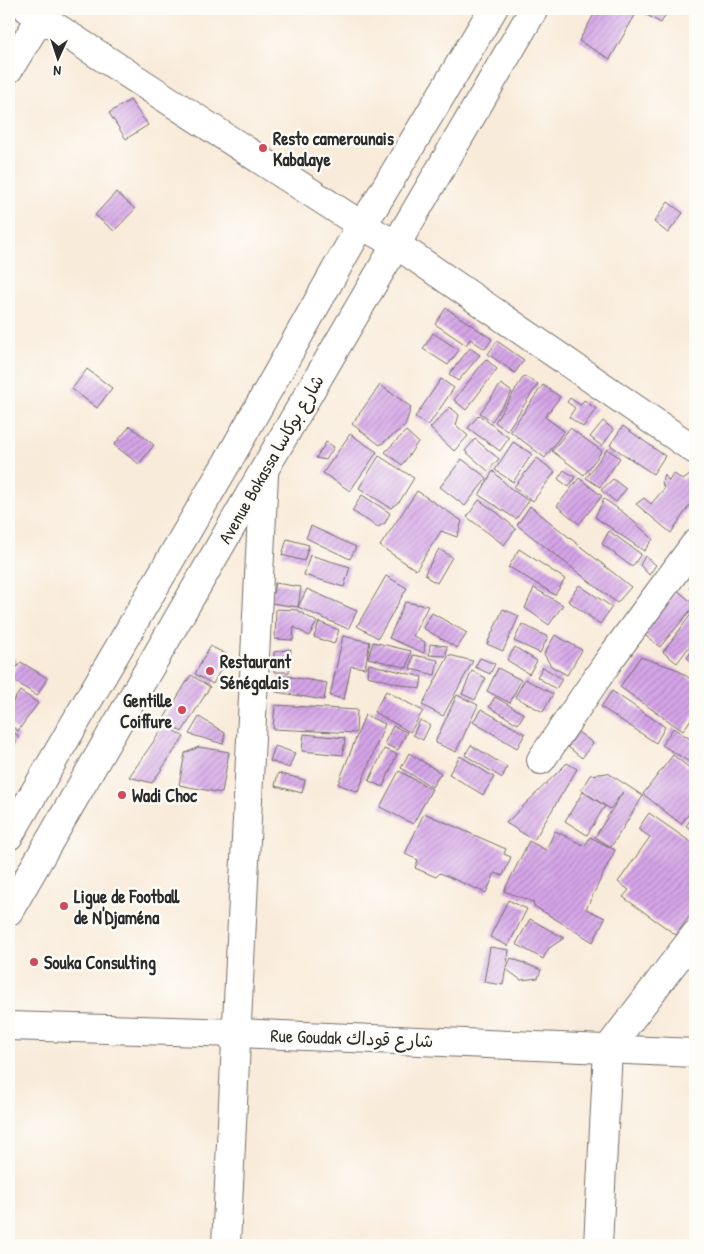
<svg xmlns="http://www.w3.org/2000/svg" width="704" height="1254" viewBox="0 0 704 1254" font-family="'Patrick Hand','Playpen Sans Arabic',sans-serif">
<defs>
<pattern id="building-hatch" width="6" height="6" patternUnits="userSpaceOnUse" patternTransform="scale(1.25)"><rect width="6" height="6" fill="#d5a5e8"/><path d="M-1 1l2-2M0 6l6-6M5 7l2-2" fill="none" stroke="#ad87bc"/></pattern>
</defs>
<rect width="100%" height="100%" fill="#fdfcf7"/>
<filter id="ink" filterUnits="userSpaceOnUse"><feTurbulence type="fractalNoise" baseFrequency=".02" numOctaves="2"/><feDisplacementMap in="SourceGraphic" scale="10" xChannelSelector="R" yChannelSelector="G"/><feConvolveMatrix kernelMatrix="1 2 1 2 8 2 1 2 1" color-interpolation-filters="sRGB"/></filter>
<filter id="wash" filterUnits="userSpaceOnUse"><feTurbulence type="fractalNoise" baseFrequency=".0096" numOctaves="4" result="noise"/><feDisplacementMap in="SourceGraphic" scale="20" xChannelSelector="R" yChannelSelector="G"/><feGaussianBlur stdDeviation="1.12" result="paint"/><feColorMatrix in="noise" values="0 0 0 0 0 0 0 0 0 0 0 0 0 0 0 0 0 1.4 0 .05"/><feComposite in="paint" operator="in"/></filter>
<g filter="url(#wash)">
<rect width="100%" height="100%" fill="#f9ebda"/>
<g id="blocks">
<g fill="url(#building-hatch)">
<path d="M597 9H669L661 23 638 10 610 59 579 41Z"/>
<path d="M130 100 148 125 126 139 109 113Z"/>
<path d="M116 192 135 209 114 231 95 215Z"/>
<path d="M668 202 683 213 668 233 654 222Z"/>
<path d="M446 308 492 339 485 349 470 339 466 345 435 324Z"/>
<path d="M433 333 459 350 448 365 423 349Z"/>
<path d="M497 341 524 360 515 373 488 354Z"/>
<path d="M470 348 480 355 458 381 449 374Z"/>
<path d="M486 359 497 369 466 410 454 400Z"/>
<path d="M87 369 112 388 97 408 72 389Z"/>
<path d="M524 376 538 384 507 431 495 422Z"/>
<path d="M441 379 454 388 428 426 415 417Z"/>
<path d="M501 384 512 392 492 421 480 413Z"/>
<path d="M380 385 411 407 405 426 380 445 352 424Z"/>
<path d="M543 385 560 397 545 417 564 431 545 458 510 431Z"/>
<path d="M570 398 580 405 584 400 596 409 583 427 569 417 575 408 567 402Z"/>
<path d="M450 407 459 415 456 425 468 436 454 451 430 428Z"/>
<path d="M479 415 509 438 500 451 468 428Z"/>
<path d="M603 421 614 430 602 446 590 437Z"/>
<path d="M130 426 154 445 139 464 114 445Z"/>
<path d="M623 426 665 456 653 474 610 445Z"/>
<path d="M570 428 602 451 584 475 552 451Z"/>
<path d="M406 431 418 442 402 465 385 452Z"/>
<path d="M350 434 377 452 350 491 323 473Z"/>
<path d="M475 439 499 459 488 471 465 451Z"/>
<path d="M326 442 334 447 326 460 316 458Z"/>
<path d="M513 442 532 454 513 482 495 470Z"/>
<path d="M607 449 620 458 600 487 586 478Z"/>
<path d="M379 456 414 478 400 501 391 508 359 488Z"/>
<path d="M537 458 555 472 533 501 514 487Z"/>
<path d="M462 459 487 478 465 506 440 487Z"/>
<path d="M564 470 575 477 569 487 558 479Z"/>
<path d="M493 471 510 488 529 501 516 519 479 495Z"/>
<path d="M673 473 683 480 691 474 695 479V497L671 533 636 504 644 498 651 504 664 489 662 482 664 474 669 481Z"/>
<path d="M579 478 602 496 579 524 557 506Z"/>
<path d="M613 479 626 489 616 502 601 490Z"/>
<path d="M417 491 462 521 457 537 441 531 416 570 380 546Z"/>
<path d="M362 495 390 513 385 523 378 527 352 511Z"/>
<path d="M604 499 624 513 653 539 644 551 595 517Z"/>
<path d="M479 500 499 514 516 529 504 545 467 517Z"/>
<path d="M530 506 631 587 617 603 517 525Z"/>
<path d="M311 526 356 547 350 559 306 538Z"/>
<path d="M609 531 641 554 632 567 602 544Z"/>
<path d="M287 539 309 545 304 561 282 555Z"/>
<path d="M439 549 452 557 437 583 428 578 425 573Z"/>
<path d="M519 549 565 579 555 595 511 568H508Z"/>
<path d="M310 555 350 567 344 587 304 575Z"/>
<path d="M645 556 656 565 649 575 640 565Z"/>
<path d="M386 576 407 588 378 638 357 626Z"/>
<path d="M695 577V592L689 588Z"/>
<path d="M275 583 301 587 298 607 271 603Z"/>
<path d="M579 585 612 607 600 624 568 601Z"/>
<path d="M534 588 563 605 549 625 525 608Z"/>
<path d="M307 589 357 611 348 629 298 607Z"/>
<path d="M677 590 695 605 660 647 642 633Z"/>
<path d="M405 602 428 606 413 636 425 642 424 653 389 638Z"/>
<path d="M276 609 297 610 317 622 309 636 294 627 293 640 275 639Z"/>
<path d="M503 609 519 616 503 651 487 644Z"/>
<path d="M695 609V639L677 663 663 652Z"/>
<path d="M432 613 467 633 457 648 423 628Z"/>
<path d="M319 622 339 630 334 644 314 637Z"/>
<path d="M522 624 548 637 540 653 514 641Z"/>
<path d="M555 635 582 650 567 675 551 666 544 654Z"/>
<path d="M343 636 370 642 365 668 351 666 344 699 330 696Z"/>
<path d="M373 642 411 651 407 668 368 658Z"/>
<path d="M430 644 447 646 446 656 429 655Z"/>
<path d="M210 646 228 655 213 684 195 674Z"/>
<path d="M695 646V664L687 658Z"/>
<path d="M515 647 537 661 529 674 507 660Z"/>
<path d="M291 649 289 672H274V652Z"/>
<path d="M413 655 438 660 435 675 410 669Z"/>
<path d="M449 655 473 661 443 716 422 705Z"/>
<path d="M9 657 16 659 9 678Z"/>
<path d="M640 657 676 669 695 682V713L683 731 620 687Z"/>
<path d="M480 658 495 664 490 674 475 667Z"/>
<path d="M21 662 47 678 37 696 9 677Z"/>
<path d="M369 664 422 677 420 689 367 676Z"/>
<path d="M543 667 562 679 556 689 537 677Z"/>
<path d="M498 668 521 680 510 703 487 691Z"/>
<path d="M472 671 486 678 475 700 462 694Z"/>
<path d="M191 675 210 687 182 732 163 720Z"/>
<path d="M279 675 327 683 324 700 276 692Z"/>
<path d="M525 679 553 694 543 712 515 697Z"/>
<path d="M20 691 38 703 18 731 9 724V707Z"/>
<path d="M386 691 423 711 410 732 374 712Z"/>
<path d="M612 691 665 727 656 743 601 707Z"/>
<path d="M457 695 478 705 456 752 436 743V740Z"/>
<path d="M495 697 524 714 518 724 489 707Z"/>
<path d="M275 705 357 710 356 733 273 729Z"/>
<path d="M481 709 525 734 517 748 473 722Z"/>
<path d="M365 715 385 724 358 792 338 784Z"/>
<path d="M199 717 225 733 223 744 189 734Z"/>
<path d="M420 720 430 725 423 740 413 735Z"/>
<path d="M165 725 184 737 152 783 129 777Z"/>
<path d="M393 726 407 732 398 750 384 744Z"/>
<path d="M673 728 695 742V806L681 824 643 794 673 755 692 770 694 765 662 745Z"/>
<path d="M9 730 19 736 9 752Z"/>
<path d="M578 732 593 743 582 758 568 747Z"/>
<path d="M304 734 345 738 343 755 302 751Z"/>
<path d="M471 745 507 767 502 778 465 755Z"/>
<path d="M275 746 295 753 289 768 270 761Z"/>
<path d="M199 747 229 752 222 793 179 785 185 753Z"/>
<path d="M384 749 397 754 383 787 369 781Z"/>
<path d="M409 753 441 773 432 787 401 768Z"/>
<path d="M460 756 494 777 483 795 449 774Z"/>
<path d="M567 763 577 769 534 840 506 823Z"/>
<path d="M399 771 432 789 413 824 380 807Z"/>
<path d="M278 773 305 780 302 793 275 786Z"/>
<path d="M608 773 643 796 611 847 595 837 623 792 610 809 581 790 590 775Z"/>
<path d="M583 792 605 806 587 835 565 821Z"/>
<path d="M424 813 506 849 504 854 511 857 503 876 495 873 486 893 440 873 436 877 415 868 418 860 405 854Z"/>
<path d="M649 813 695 845V909L676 935 623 897 629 890 618 882 650 837 638 829Z"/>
<path d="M695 813V832L686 826Z"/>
<path d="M555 831 585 846 590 837 615 850 586 909 605 918 593 942 534 906 533 902 504 891 529 841 546 850Z"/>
<path d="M508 900 527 909 508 946 490 937Z"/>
<path d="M530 919 564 938 548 949 543 959 516 944Z"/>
<path d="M490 947 509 950 503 985 484 982Z"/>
<path d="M511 958 541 970 538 978 521 980 506 969Z"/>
</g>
</g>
</g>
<g filter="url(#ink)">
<use href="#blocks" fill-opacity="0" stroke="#736e68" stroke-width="1"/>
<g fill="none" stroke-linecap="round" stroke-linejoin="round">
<g stroke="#736e68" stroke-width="30">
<g id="minor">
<path d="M28 9 361 225 397 245 695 450"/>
<path d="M9 69 46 9"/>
<path d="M541 760 610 659 695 544"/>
<path d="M9 836 228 461 361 225 374 207 493 9"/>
<path d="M9 911 264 470 534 9"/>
<path d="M9 1026 237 1033 695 1053"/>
<path d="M226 1245 264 474"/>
<path d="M598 1245 608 1049 695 935"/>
</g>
</g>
<use href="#minor" stroke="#fff" stroke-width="28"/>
</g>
</g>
<g fill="#d1495b" stroke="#fdfcf7" stroke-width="2">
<circle cx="263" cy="148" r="5"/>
<circle cx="210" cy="671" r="5"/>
<circle cx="182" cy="710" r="5"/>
<circle cx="122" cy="795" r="5"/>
<circle cx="64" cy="906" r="5"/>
<circle cx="34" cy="962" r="5"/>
</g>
<g text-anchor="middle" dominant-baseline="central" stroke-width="5" stroke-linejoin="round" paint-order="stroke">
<g font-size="18" font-weight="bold" fill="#2b2b2b" stroke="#fdfcf7" text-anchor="start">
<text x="273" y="138">Resto camerounais<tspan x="273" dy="21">Kabalaye</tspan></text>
<text x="220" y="661">Restaurant<tspan x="220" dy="21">Sénégalais</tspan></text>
<text x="172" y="700" text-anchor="end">Gentille<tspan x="172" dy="21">Coiffure</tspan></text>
<text x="132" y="795">Wadi Choc</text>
<text x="74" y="896">Ligue de Football<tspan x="74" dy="21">de N'Djaména</tspan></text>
<text x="44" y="962">Souka Consulting</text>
</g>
<g font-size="18" fill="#2b2b2b" stroke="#fdfcf7">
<text transform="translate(271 459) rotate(-60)">Avenue Bokassa شارع بوكاسا</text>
<text transform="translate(352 1038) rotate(2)">Rue Goudak شارع قوداك</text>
</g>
</g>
<rect width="704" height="1254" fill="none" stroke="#fdfcf7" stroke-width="30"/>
<g transform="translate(58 58) rotate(183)" stroke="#fdfcf7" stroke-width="4" paint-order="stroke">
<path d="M0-4L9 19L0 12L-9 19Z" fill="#2b2b2b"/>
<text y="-8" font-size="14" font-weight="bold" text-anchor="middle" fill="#2b2b2b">N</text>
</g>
</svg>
